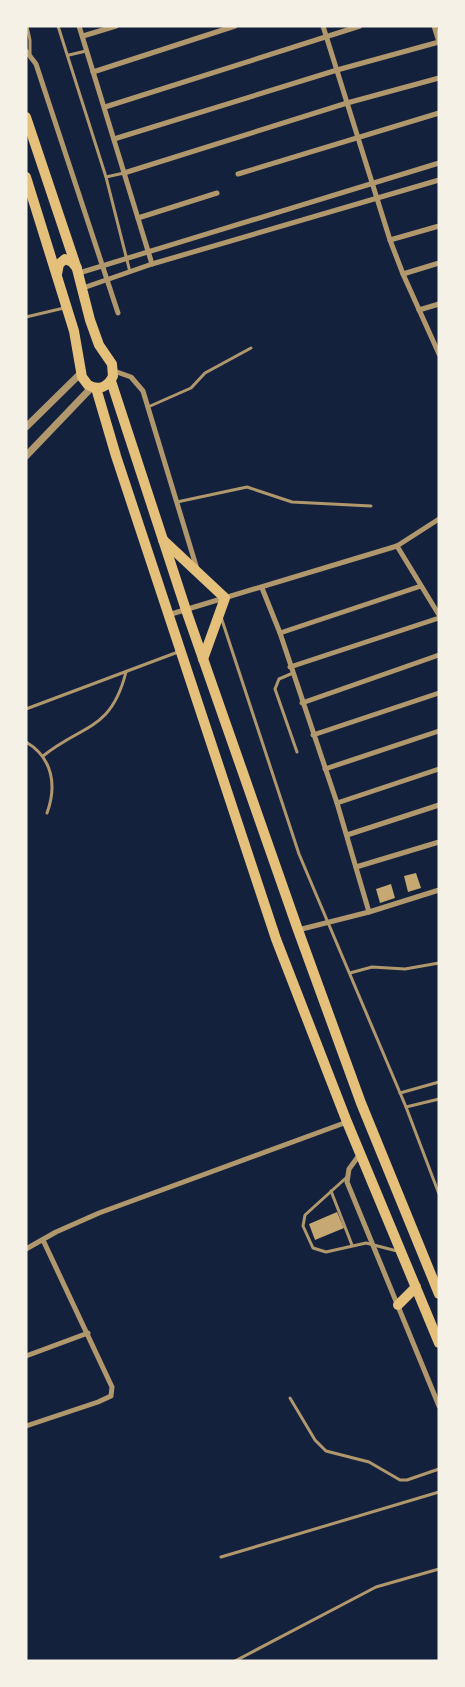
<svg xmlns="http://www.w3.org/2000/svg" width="465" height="1687" viewBox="0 0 465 1687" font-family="'Libre Baskerville',serif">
<rect width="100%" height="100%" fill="#14213d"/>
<g fill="#c6a872">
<path d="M416 873 421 888 408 892 404 876Z"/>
<path d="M391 884 395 898 380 903 376 889Z"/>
<path d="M337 1212 344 1228 315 1240 309 1224Z"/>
</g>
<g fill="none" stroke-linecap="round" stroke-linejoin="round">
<g stroke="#b1986c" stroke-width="3">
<path d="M27 26 30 40V54"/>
<path d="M58 26 106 177 124 173"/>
<path d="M69 55 86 51"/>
<path d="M106 177 130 272"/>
<path d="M26 317 64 308"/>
<path d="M148 407 191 388 205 373 251 348"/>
<path d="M177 502 247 487 292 502 371 506"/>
<path d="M221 617 299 854 406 1107 439 1194"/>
<path d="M293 673 279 679 275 689 297 752"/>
<path d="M26 709 178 652"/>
<path d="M26 742C53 758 57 786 47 813"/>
<path d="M43 756C83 724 111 731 126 672"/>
<path d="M350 973 372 967 405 969 439 963"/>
<path d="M400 1093 439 1082"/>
<path d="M406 1107 439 1099"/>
<path d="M347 1177 305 1215 303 1226 313 1248 326 1252 366 1243 397 1251"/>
<path d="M331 1191 352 1245"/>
<path d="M290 1398 315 1440 326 1451 369 1462 400 1480H407L439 1469"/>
<path d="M221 1557 439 1492"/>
<path d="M235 1661 376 1587 439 1569"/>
</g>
<g stroke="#b1986c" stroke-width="5">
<path d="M79 26 152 264"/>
<path d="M323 26 390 240 403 274 439 354"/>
<path d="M434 26 439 42"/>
<path d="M83 36 116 26"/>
<path d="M26 51 36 64 118 313"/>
<path d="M93 72 235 26"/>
<path d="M105 107 360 26"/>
<path d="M114 139 337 70 439 42"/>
<path d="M124 173 347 103 439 78"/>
<path d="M238 174 439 113"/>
<path d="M138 218 217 193"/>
<path d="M390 240 439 226"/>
<path d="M79 273 439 163"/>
<path d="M403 274 439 263"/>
<path d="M83 288 152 264 439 180"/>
<path d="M419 310 439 304"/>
<path d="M114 371 131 377 143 391 197 569"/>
<path d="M397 546 439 615"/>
<path d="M262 588 280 633 337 803 369 912"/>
<path d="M168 615 397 546 439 519"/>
<path d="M280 633 421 586"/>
<path d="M290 667 439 618"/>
<path d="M302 703 439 655"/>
<path d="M313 735 439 693"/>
<path d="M325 769 439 731"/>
<path d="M337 803 439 769"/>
<path d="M347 835 439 805"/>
<path d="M356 867 439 842"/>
<path d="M298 930 369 912 439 890"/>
<path d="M360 1154 349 1169 347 1182 439 1406"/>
<path d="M26 1249 56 1232 99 1213 347 1122"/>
<path d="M26 1356 88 1333"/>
<path d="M26 1426 98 1402 111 1396 112 1387 43 1240"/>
</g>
<g stroke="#b1986c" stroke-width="7">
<path d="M26 427 82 372"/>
<path d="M26 456 92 387"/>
</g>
<g stroke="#e5c07b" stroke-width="10">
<path d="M26 117 77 269 90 320 99 345 112 364 113 376C108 387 99 391 88 385L82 377 74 331 26 177"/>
<path d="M57 274 59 264 65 259 72 262 77 268"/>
<path d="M111 381 186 610 298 930 361 1103 439 1294"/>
<path d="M96 388 116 456 276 939 347 1122 439 1343"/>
<path d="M163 540 225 598 203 659"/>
<path d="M398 1305 416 1287"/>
</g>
</g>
<rect width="465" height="1687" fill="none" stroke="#f6f1e7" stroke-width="55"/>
</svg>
